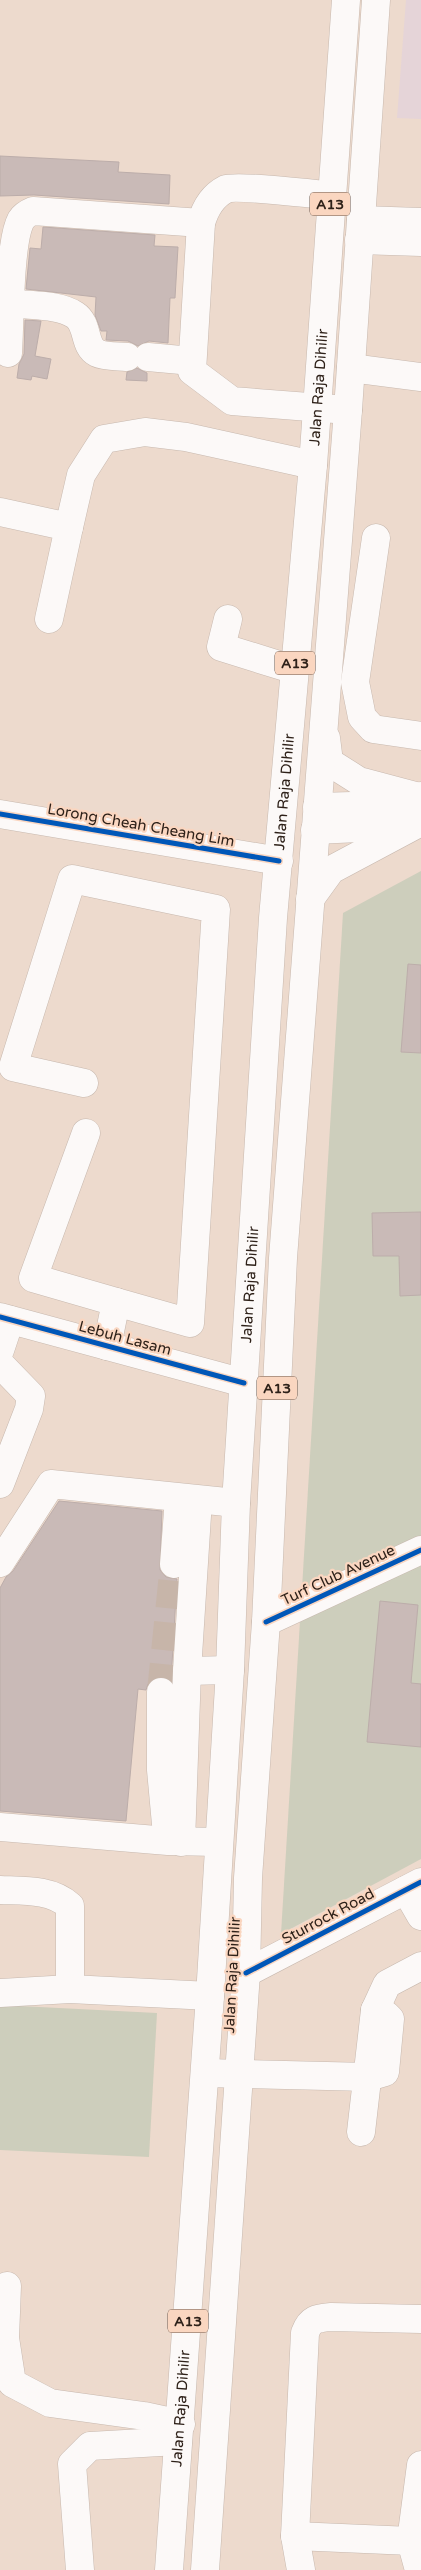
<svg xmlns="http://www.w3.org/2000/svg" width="421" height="2570" viewBox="0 0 421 2570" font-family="'Varela Round',sans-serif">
<rect width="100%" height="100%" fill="#eddacd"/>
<path fill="#e5d4d8" d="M406 0H421V119L397 118Z"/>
<g fill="#cdcebc">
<path d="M421 871V1859L281 1934 343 913Z"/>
<path d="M0 2005 157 2013 149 2157 0 2150Z"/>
</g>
<g fill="#c9bab7" stroke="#bcadaa">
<path d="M0 156 119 162 118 172 170 175 169 204 34 195 0 196Z"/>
<path d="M43 227 155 235 154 246 178 247 175 298H170L168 343 149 341 138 346 128 341 106 340 107 331H101L95 315 96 297 26 289 30 248 41 249Z"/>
<path d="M25 320 41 321 35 356 51 359 47 379 32 376 31 380 17 378 19 364 24 354Z"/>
<path d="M137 368 147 373V381L126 380 127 372Z"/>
<path d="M408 964 421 965V1053L401 1052Z"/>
<path d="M421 1212V1295L400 1296 399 1256H373L372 1213Z"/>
<path d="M59 1501 162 1511 160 1570 166 1577 177 1579 171 1681 161 1676 154 1678 148 1684 146 1690 138 1689 126 1821 0 1811V1588L6 1577 13 1571Z"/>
<path d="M380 1601 418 1605 411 1683 421 1684V1747L367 1742Z"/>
</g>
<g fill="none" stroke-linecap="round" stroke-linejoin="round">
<path stroke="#c7b5a9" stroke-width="28" stroke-dasharray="28 14" stroke-linecap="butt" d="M161 1692 174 1564"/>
<g stroke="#c7b8ae" stroke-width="29">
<g id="minor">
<path d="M331 196C316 194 236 185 226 189 212 196 205 209 201 223L192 371 232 401 348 410"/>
<path d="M361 220 421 222"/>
<path d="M359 240 421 242"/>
<path d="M11 303C30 306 59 304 75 315 89 324 83 346 97 353 105 357 119 356 127 357"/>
<path d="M8 353C10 324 9 242 21 220 24 215 28 213 33 211L201 223"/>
<path d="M148 357 192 361"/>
<path d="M351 368 421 377"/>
<path d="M0 512 69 527 81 475 104 439 145 432 186 437 313 465"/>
<path d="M376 538 355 682 362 717 373 729 421 736"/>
<path d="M49 619 69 527"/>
<path d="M228 619 221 647 295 670"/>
<path d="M317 807 387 805 421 796"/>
<path d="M0 814 279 861"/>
<path d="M315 830 381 827 421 818"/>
<path d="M84 1083 13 1067 72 879 216 909 190 1323 116 1302 107 1346"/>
<path d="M86 1133 33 1278 116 1302"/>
<path d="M0 1317 244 1383"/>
<path d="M0 1350 10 1320"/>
<path d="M0 1364 31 1396 29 1409 0 1484"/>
<path d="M0 1563 51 1484 236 1503"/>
<path d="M174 1564 179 1498"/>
<path d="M266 1622 421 1550"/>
<path d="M187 1671 230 1670"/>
<path d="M161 1692V1770L167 1835"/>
<path d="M0 1827 168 1841 218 1842"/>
<path d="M181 1842 187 1671 198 1500"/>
<path d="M0 1890C24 1891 51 1889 70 1906V1989"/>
<path d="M406 1890 421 1916"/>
<path d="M246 1973 421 1882"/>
<path d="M0 1993 70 1989 210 1996"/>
<path d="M205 2073 368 2077 385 2072 390 2019 386 2015 375 2010"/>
<path d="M361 2132 375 2010 387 1984 421 1966"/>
<path d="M7 2286 5 2338 12 2383 50 2403 144 2416 181 2424"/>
<path d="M295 2536 411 2541"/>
<path d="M80 2570 72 2464 90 2446 178 2441"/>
<path d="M301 2570 295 2536 305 2333C310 2319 317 2318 331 2317L421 2319"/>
<path d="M419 2570 411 2541 421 2465"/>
</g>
</g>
<g stroke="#c7b8ae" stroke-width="29">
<g id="major">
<path d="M326 738 329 762 359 781 419 797"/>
<path d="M310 899 331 870 421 822"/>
<path id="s1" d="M169 2570 210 1996 230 1670 236 1503 273 918 313 465 346 0"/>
<path d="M205 2570 246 1973 248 1878 266 1622 283 1258 348 410 376 0"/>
</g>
</g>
<use href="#minor" stroke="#fcf9f8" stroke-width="28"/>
<use href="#major" stroke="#fcf9f8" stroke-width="28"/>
<g stroke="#fad6c0" stroke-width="8">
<g id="cycleway">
<path d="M0 814 279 861"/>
<path d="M0 1317 244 1383"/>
<path d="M266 1622 421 1550"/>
<path d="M246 1973 421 1882"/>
</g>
</g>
<use href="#cycleway" stroke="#0057b8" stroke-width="5"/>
</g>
<g text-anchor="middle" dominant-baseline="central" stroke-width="4.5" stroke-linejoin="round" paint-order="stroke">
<g fill="#fad6c0" stroke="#6b574b" stroke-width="1">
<rect x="310" y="192.5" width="40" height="23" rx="4"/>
<rect x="275" y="651.5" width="40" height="23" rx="4"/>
<rect x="257" y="1376.5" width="40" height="23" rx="4"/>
<rect x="168" y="2309.5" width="40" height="23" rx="4"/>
</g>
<g font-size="14" font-weight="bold" fill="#2e2119">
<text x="330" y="204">A13</text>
<text x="295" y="663">A13</text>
<text x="277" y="1388">A13</text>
<text x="188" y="2321">A13</text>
</g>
<g font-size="15" fill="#2e2119" stroke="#fad6c0">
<text stroke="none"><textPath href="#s1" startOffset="2188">Jalan Raja Dihilir</textPath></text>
<text stroke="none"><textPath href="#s1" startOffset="1782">Jalan Raja Dihilir</textPath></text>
<text transform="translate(141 825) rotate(10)">Lorong Cheah Cheang Lim</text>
<text stroke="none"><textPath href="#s1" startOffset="1288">Jalan Raja Dihilir</textPath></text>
<text transform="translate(125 1338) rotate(15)">Lebuh Lasam</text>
<text transform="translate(338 1575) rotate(-25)">Turf Club Avenue</text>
<text transform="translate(328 1916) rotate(-28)">Sturrock Road</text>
<text transform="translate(232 1975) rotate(-87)">Jalan Raja Dihilir</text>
<text stroke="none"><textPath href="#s1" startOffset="162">Jalan Raja Dihilir</textPath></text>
</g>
</g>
</svg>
